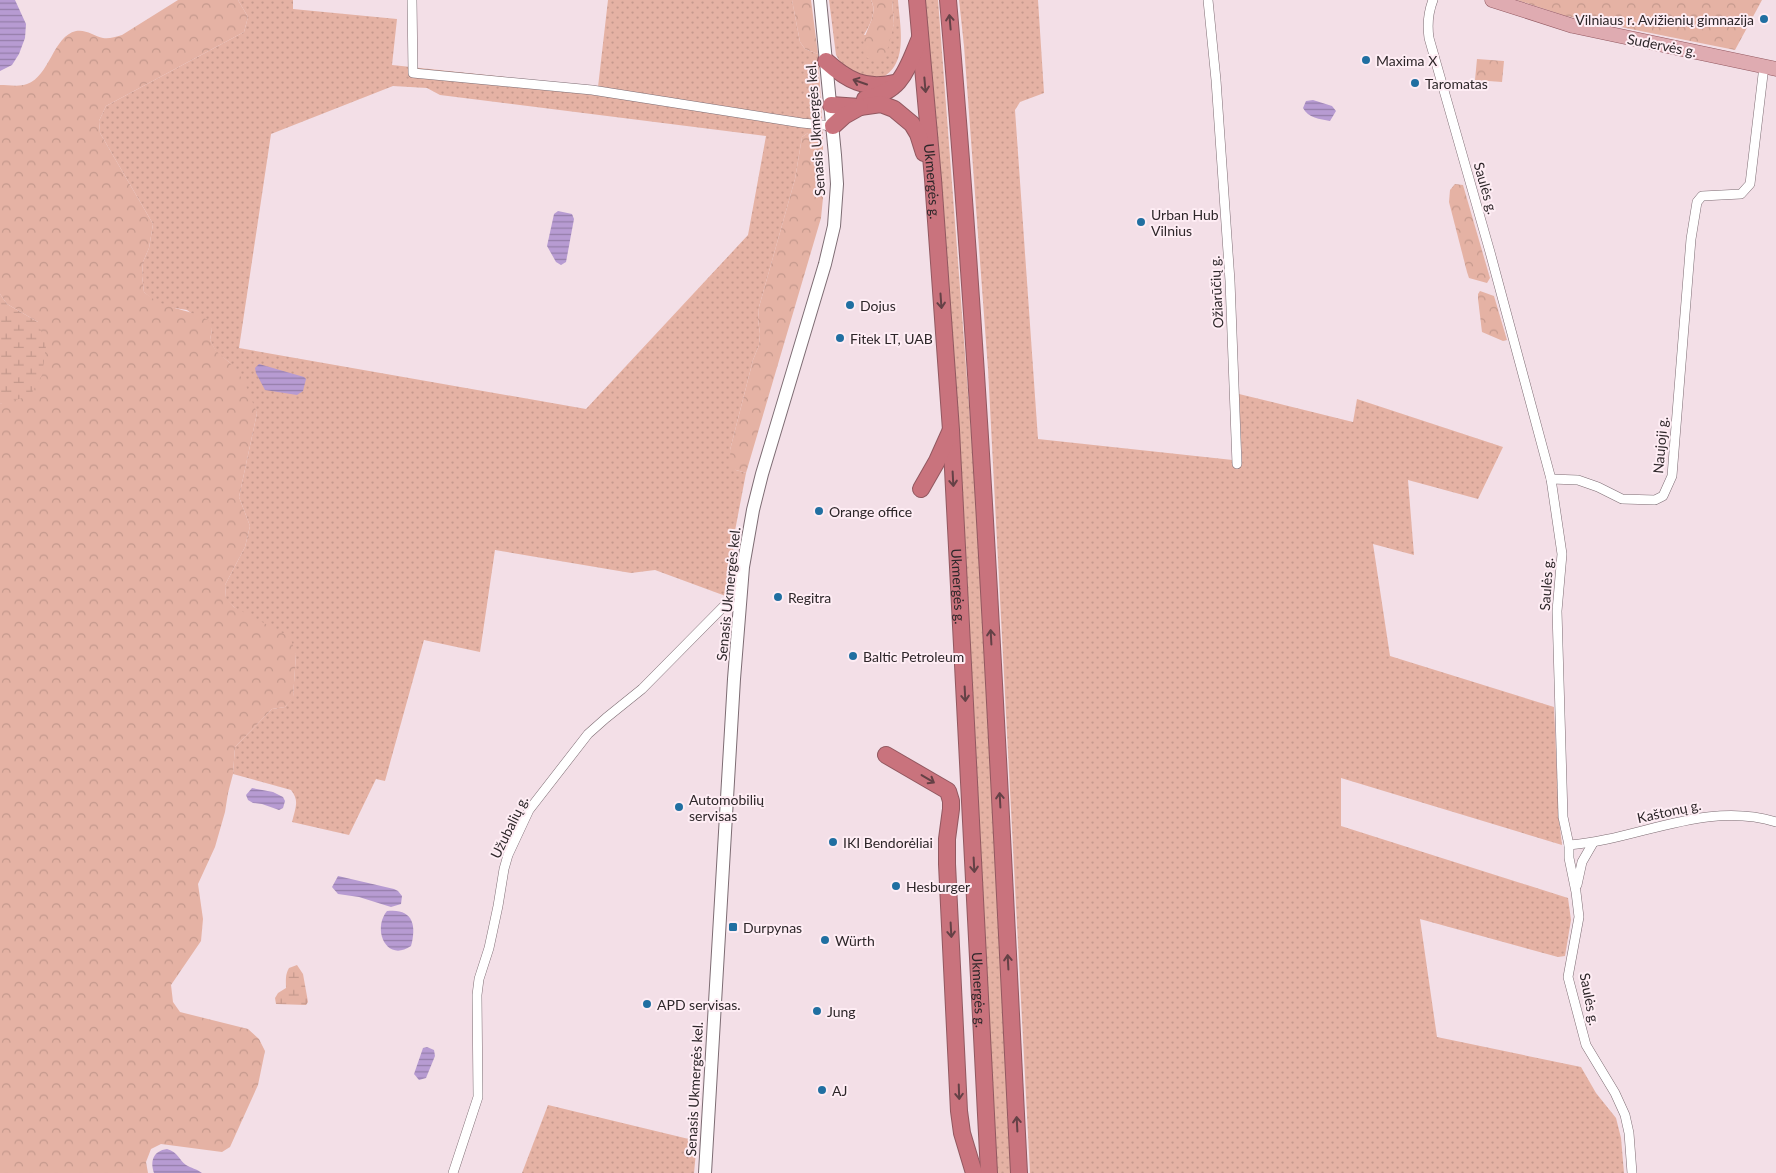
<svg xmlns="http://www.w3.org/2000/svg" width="1776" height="1173" viewBox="0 0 1776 1173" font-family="Lato,sans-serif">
<defs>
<pattern id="grass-dots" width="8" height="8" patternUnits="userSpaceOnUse" patternTransform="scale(1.25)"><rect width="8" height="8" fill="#e5b2a4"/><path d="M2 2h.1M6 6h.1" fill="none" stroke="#c5998d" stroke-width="1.8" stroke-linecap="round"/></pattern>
<pattern id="forest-crowns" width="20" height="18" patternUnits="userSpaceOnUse" patternTransform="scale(1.25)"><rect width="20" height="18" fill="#e5b2a4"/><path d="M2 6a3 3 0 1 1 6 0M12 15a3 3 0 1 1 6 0" fill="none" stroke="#c5998d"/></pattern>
<pattern id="wetland-marsh" width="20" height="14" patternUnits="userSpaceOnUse" patternTransform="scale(1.25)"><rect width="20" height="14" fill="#e5b2a4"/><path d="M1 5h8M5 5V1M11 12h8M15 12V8" fill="none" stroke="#c5998d"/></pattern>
<pattern id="water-rules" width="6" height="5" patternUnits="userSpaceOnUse" patternTransform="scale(1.25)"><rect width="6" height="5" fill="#b79bd2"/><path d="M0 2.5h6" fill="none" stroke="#957eaa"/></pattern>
</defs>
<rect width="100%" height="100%" fill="#f3dfe7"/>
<g fill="url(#grass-dots)" fill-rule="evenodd">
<path d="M238 0H293V9L397 19 392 65 598 87 608 0H792L800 42 805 49 818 54 823 135 808 133 802 137 795 179 759 307 758 319 760 334 759 345 753 360 730 450 736 470 746 473 734 536 731 598 655 570 631 573 495 550 480 652 424 640 385 781 376 779 349 835 292 822C295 809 300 801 291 790L233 774 235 747 272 709 285 707 293 697 296 654 234 607 226 599 225 585 245 547 250 526 239 497 257 413 229 362 216 352 210 340 212 329 187 310 168 307 154 301 144 292 142 276 143 262 149 248 153 224 100 133 99 121 106 106 244 32 248 17ZM393 86 427 88 440 95 766 136 748 235 586 409 239 348 271 134Z"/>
<path d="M829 0H871C877 12 870 25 864 35L891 33 894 24 892 0H898C900 29 911 72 872 81L842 65 836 55Z"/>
<path d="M924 0H938L982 576 1011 1173H997L967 577 947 258Z"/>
<path d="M959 0H1038L1044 93 1020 102 1015 110 1038 439 1242 461 1239 394 1353 422 1357 399 1503 447 1478 499 1408 480 1414 555 1373 544 1390 656 1554 707 1559 819 1562 845 1341 778V826L1568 898 1571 920 1565 956 1558 957 1420 919 1437 1037 1581 1067 1596 1093 1616 1118 1621 1138 1624 1173H1030L988 369 964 46Z"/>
<path d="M548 1105 697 1141 694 1173H522Z"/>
</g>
<g fill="url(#forest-crowns)">
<path d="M178 0H238L248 17 244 32 106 106 99 121 100 133 153 224 149 248 143 262 142 276 144 292C166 311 185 307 208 320L212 329 210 340 216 351 229 362 244 381 257 413 239 497 250 526 245 547 225 585 226 598 234 607 290 637 296 654 293 698 285 707 272 709 235 747 233 774 228 793 225 812 215 847 198 884 203 919 201 941 171 985 173 1002 180 1012 248 1029 259 1039 265 1051 258 1085 230 1147 222 1152 161 1144 151 1149 146 1162 148 1173H0V404L6 401 38 322 7 304 0 294V85C8 85 20 87 27 84 50 76 53 36 76 31 86 29 94 36 103 38 109 39 115 37 122 35Z"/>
<path d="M792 0H811L818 54 805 49 800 42Z"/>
<path d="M871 0H892L894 24 886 55C878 61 873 60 865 57 857 35 881 18 871 0Z"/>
<path d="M1517 0H1762L1735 50 1566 16Z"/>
<path d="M1477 59 1504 61 1502 82 1475 80Z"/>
<path d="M808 133 823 135V198L821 218 746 473 736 470 731 465 730 450 753 360 759 345 760 334 758 319 759 307 795 179 802 137Z"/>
<path d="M1455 184 1463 185 1490 278 1487 283 1469 278 1467 272 1449 202 1450 190Z"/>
<path d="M1480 291 1494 296 1507 340 1503 341 1482 332 1478 299V294Z"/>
</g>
<g fill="url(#wetland-marsh)">
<path d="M0 294 7 304 38 322 46 346 42 375 30 396 0 404Z"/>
<path d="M297 965 303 974 308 1002 306 1005 276 1004 275 998 278 993 286 988C286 980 285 975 289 968Z"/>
</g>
<g fill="url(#water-rules)">
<path d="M0 0H15L26 24 25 38 19 54 12 65 0 71Z"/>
<path d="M1313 100 1332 106 1336 111 1330 121C1320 119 1308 118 1303 108L1306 101Z"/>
<path d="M558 211 572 214 574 219 566 262 561 265 556 262 547 246 554 214Z"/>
<path d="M259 364 304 377 306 379 303 391 297 395 265 390 256 373 255 368Z"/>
<path d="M252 788 273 792 283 797 285 801 283 808 279 810 262 804 253 803 248 800 246 795Z"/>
<path d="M338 876 394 889 398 891 402 896 401 904 391 907 359 897 338 894 332 887Z"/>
<path d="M387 911C412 908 417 924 411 946 386 963 372 929 387 911Z"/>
<path d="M427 1047 434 1050 435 1056 426 1078 419 1080 414 1074 423 1048Z"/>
<path d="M167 1149C179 1153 178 1159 186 1165 191 1168 197 1169 202 1173H154C150 1161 153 1151 167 1149Z"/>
</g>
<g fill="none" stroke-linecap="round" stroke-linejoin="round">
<g stroke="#7d6c73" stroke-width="10">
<g id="street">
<path d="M412 0 413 73 592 90 802 123 833 126"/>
<path d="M1208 0 1216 80 1230 281 1237 464"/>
<path d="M1433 0C1428 13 1427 24 1429 38L1490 252 1551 479 1562 554 1557 611 1563 817 1569 845V858L1576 892 1579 917 1568 977 1586 1045 1615 1093 1625 1115 1629 1133 1632 1173"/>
<path d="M1551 479 1578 480 1598 487 1622 499 1655 500 1663 496 1672 476 1691 239 1697 202 1702 196 1741 194 1750 184 1764 66"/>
<path d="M1569 845C1638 840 1706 800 1776 822"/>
<path d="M1577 885 1582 862 1593 843"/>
<path d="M453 1173 478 1097 477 995 479 979 489 948 498 906 504 869 508 855 529 810 588 734 606 718 642 689 725 605 738 607"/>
</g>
</g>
<g stroke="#7d6c73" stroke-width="14">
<path id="secondary" d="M705 1173 734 679 743 567 753 510 762 474 825 264 834 226 837 184 835 155 820 0"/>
</g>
<g stroke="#925860" stroke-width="15">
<path id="primary" d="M1492 0 1573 26 1776 69"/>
</g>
<g stroke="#925860" stroke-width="18">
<g id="highway">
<path id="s1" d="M917 0 933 179 951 430 989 1173"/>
<path d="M948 0C982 390 999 782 1019 1173"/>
<path d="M826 61C847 80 865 90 894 83"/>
<path d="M865 99C903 91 906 70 920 38"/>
<path d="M831 105 860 107 881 104 894 109 912 124 918 134 924 153"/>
<path d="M833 126 844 116 860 107"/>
<path d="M921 489 937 461 950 432"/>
<path d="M886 755 948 791 951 801V809L947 839V864L959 1111 962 1133 974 1173"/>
</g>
</g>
<use href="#street" stroke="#fff" stroke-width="9"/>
<use href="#secondary" stroke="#fff" stroke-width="12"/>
<use href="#primary" stroke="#dfabb1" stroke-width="14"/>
<use href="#highway" stroke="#c9737d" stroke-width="16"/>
</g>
<defs><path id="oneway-shaft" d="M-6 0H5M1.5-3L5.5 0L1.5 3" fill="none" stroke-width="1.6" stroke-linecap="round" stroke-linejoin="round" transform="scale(1.25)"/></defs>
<g stroke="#644146">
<use href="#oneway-shaft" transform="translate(950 22) rotate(-95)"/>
<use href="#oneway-shaft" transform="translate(860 82) rotate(-161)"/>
<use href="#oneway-shaft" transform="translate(925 85) rotate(85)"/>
<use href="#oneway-shaft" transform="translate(941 301) rotate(86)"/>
<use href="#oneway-shaft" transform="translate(953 479) rotate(87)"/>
<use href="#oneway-shaft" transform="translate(991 637) rotate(-93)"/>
<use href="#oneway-shaft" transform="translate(965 694) rotate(87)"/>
<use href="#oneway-shaft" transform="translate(928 779) rotate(31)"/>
<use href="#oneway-shaft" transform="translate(1000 800) rotate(-93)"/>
<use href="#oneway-shaft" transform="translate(974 865) rotate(87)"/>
<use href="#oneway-shaft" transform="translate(951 930) rotate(87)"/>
<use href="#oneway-shaft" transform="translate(1008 962) rotate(-93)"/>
<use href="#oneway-shaft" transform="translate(959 1092) rotate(88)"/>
<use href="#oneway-shaft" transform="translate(1017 1124) rotate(-93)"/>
</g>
<g fill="#206fa1" stroke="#feedf4" stroke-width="2">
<circle cx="1764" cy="19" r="5"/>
<circle cx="1366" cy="60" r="5"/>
<circle cx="1415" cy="83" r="5"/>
<circle cx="1141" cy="222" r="5"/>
<circle cx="850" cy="305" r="5"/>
<circle cx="840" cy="338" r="5"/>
<circle cx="819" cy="511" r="5"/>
<circle cx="778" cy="597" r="5"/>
<circle cx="853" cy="656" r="5"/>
<circle cx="679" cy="807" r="5"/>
<circle cx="833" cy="842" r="5"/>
<circle cx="896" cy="886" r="5"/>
<rect x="728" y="922" width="10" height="10" rx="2.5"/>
<circle cx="825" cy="940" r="5"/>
<circle cx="647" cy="1004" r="5"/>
<circle cx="817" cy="1011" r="5"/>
<circle cx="822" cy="1090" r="5"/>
</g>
<g text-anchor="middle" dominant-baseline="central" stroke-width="4" stroke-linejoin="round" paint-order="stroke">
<g font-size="14" fill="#2d2629" stroke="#feedf4" text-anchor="start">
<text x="1754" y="19" text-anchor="end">Vilniaus r. Avižienių gimnazija</text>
<text x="1376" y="60">Maxima X</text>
<text x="1425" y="83">Taromatas</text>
<text x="1151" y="214">Urban Hub<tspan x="1151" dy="16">Vilnius</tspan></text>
<text x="860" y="305">Dojus</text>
<text x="850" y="338">Fitek LT, UAB</text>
<text x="829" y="511">Orange office</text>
<text x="788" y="597">Regitra</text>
<text x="863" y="656">Baltic Petroleum</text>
<text x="689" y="799">Automobilių<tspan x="689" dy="16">servisas</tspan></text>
<text x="843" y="842">IKI Bendorėliai</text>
<text x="906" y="886">Hesburger</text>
<text x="743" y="927">Durpynas</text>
<text x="835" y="940">Würth</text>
<text x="657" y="1004">APD servisas.</text>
<text x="827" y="1011">Jung</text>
<text x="832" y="1090">AJ</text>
</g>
<g font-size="14" fill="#2d2629" stroke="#feedf4">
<text transform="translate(1662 45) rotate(11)">Sudervės g.</text>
<text transform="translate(815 129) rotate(-94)">Senasis Ukmergės kel.</text>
<text stroke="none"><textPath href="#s1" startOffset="182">Ukmergės g.</textPath></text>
<text transform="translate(1486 188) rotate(74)">Saulės g.</text>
<text transform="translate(1216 292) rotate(-93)">Ožiarūčių g.</text>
<text transform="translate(1660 445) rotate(-85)">Naujoji g.</text>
<text transform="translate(1546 584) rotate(-86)">Saulės g.</text>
<text stroke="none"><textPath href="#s1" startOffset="588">Ukmergės g.</textPath></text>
<text transform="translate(728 594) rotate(-84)">Senasis Ukmergės kel.</text>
<text transform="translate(1669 811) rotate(-12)">Kaštonų g.</text>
<text transform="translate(509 827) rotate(-64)">Užubalių g.</text>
<text stroke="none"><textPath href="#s1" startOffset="992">Ukmergės g.</textPath></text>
<text transform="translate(1590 999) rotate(79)">Saulės g.</text>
<text transform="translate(694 1089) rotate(-87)">Senasis Ukmergės kel.</text>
</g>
</g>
</svg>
